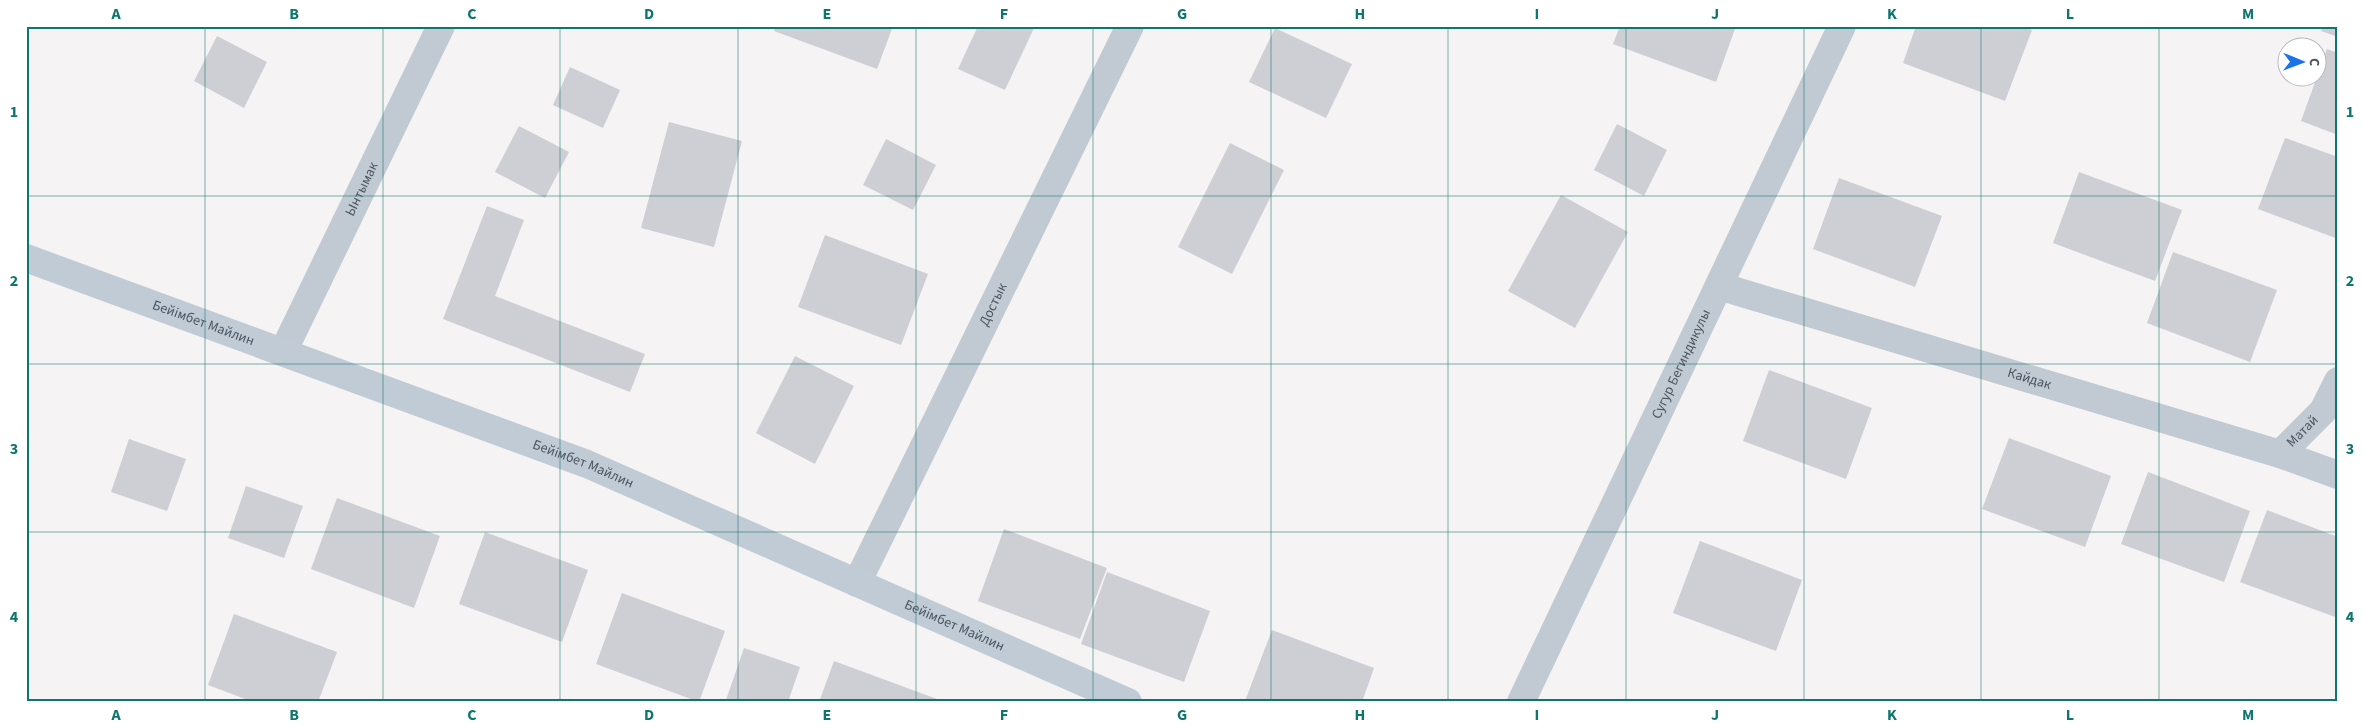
<svg xmlns="http://www.w3.org/2000/svg" width="2364" height="728" viewBox="0 0 2364 728" font-family="'Source Sans 3',sans-serif">
<rect width="100%" height="100%" fill="#f5f3f3"/>
<g fill="#cdcfd5">
<path d="M776 26H893L877 69 774 31Z"/>
<path d="M978 26H1035L1005 90 958 69Z"/>
<path d="M1620 26H1736L1716 82 1613 44Z"/>
<path d="M1916 26H2023L2032 30 2005 101 1903 63Z"/>
<path d="M2323 26H2338V37L2321 31Z"/>
<path d="M1275 28 1352 64 1326 118 1249 82Z"/>
<path d="M217 36 267 62 244 108 194 81Z"/>
<path d="M2327 49 2338 53V135L2301 121Z"/>
<path d="M570 67 620 90 603 128 553 105Z"/>
<path d="M669 122 742 141 714 247 641 228Z"/>
<path d="M1617 124 1667 150 1644 196 1594 170Z"/>
<path d="M519 126 569 152 545 198 495 172Z"/>
<path d="M2285 138 2338 157V239L2258 209Z"/>
<path d="M886 139 936 165 913 210 863 185Z"/>
<path d="M1230 143 1284 170 1232 274 1178 247Z"/>
<path d="M2079 172 2182 210 2155 281 2053 243Z"/>
<path d="M1839 178 1942 216 1915 287 1813 249Z"/>
<path d="M1561 195 1628 232 1575 328 1508 291Z"/>
<path d="M487 206 524 220 495 296 645 354 630 392 443 319Z"/>
<path d="M825 235 928 274 901 345 798 307Z"/>
<path d="M2173 252 2277 290 2250 362 2147 323Z"/>
<path d="M795 356 854 386 815 464 756 433Z"/>
<path d="M1769 370 1872 408 1846 479 1743 441Z"/>
<path d="M2009 438 2111 476 2085 547 1982 509Z"/>
<path d="M129 439 186 459 167 511 111 492Z"/>
<path d="M2148 472 2250 511 2224 582 2121 544Z"/>
<path d="M246 486 303 506 284 558 228 538Z"/>
<path d="M337 498 440 536 414 608 311 569Z"/>
<path d="M2267 510 2338 537V618L2240 582Z"/>
<path d="M1004 529 1107 568 1080 639 978 601Z"/>
<path d="M485 532 588 570 562 642 459 604Z"/>
<path d="M1700 541 1802 580 1776 651 1673 613Z"/>
<path d="M1107 572 1210 611 1184 682 1081 644Z"/>
<path d="M622 593 725 631 699 702 596 664Z"/>
<path d="M234 614 337 652 318 702H253L208 685Z"/>
<path d="M1272 630 1374 668 1362 702 1245 701Z"/>
<path d="M744 648 800 667 788 702H733L726 700Z"/>
<path d="M834 661 937 699 936 702H819Z"/>
</g>
<g fill="none" stroke-linecap="round" stroke-linejoin="round">
<g stroke="#c1cad2" stroke-width="28">
<path id="s1" d="M1719 286 2280 454 2338 475"/>
<path id="s2" d="M283 352 441 26"/>
<path id="s3" d="M2280 454 2323 411 2338 381"/>
<path id="s4" d="M857 583 1130 26"/>
<path id="s5" d="M1521 702 1842 26"/>
</g>
<path stroke="#c1cbd6" stroke-width="28" id="s6" d="M26 258 587 464 1128 702"/>
</g>
<path fill="none" stroke="#0f766e" stroke-width="1" stroke-opacity="0.55" d="M205 26V702M383 26V702M560 26V702M738 26V702M916 26V702M1093 26V702M1271 26V702M1448 26V702M1626 26V702M1804 26V702M1981 26V702M2159 26V702M26 196H2338M26 364H2338M26 532H2338"/>
<g text-anchor="middle" dominant-baseline="central" stroke-width="5" stroke-linejoin="round" paint-order="stroke">
<g font-size="14" fill="#4a5661" stroke="#fff">
<text stroke="none"><textPath href="#s2" startOffset="181">Ынтымак</textPath></text>
<text stroke="none"><textPath href="#s4" startOffset="310">Достык</textPath></text>
<text stroke="none"><textPath href="#s6" startOffset="189">Бейімбет Майлин</textPath></text>
<text stroke="none"><textPath href="#s5" startOffset="374">Сугур Бегиндикулы</textPath></text>
<text stroke="none"><textPath href="#s1" startOffset="324">Кайдак</textPath></text>
<text stroke="none"><textPath href="#s3" startOffset="32">Матай</textPath></text>
<text stroke="none"><textPath href="#s6" startOffset="594">Бейімбет Майлин</textPath></text>
<text stroke="none"><textPath href="#s6" startOffset="999">Бейімбет Майлин</textPath></text>
</g>
</g>
<rect width="2364" height="728" fill="none" stroke="#ffffff" stroke-width="55"/>
<g transform="translate(2302 62) rotate(91)"><circle r="24" fill="#ffffff" stroke="#b7bbc0"/>
<path d="M0-4L9 19L0 12L-9 19Z" fill="#1a73e8"/>
<text y="-8" font-size="14" font-weight="bold" text-anchor="middle" fill="#4a5661">С</text>
</g>
<rect x="28" y="28" width="2308" height="672" fill="none" stroke="#0f766e" stroke-width="2"/>
<g font-size="16" text-anchor="middle" font-weight="bold" fill="#0f766e">
<text x="116" y="19">A</text>
<text x="294" y="19">B</text>
<text x="472" y="19">C</text>
<text x="649" y="19">D</text>
<text x="827" y="19">E</text>
<text x="1004" y="19">F</text>
<text x="1182" y="19">G</text>
<text x="1360" y="19">H</text>
<text x="1537" y="19">I</text>
<text x="1715" y="19">J</text>
<text x="1892" y="19">K</text>
<text x="2070" y="19">L</text>
<text x="2248" y="19">M</text>
<text x="14" y="117">1</text>
<text x="2350" y="117">1</text>
<text x="14" y="286">2</text>
<text x="2350" y="286">2</text>
<text x="14" y="454">3</text>
<text x="2350" y="454">3</text>
<text x="14" y="622">4</text>
<text x="2350" y="622">4</text>
<text x="116" y="720">A</text>
<text x="294" y="720">B</text>
<text x="472" y="720">C</text>
<text x="649" y="720">D</text>
<text x="827" y="720">E</text>
<text x="1004" y="720">F</text>
<text x="1182" y="720">G</text>
<text x="1360" y="720">H</text>
<text x="1537" y="720">I</text>
<text x="1715" y="720">J</text>
<text x="1892" y="720">K</text>
<text x="2070" y="720">L</text>
<text x="2248" y="720">M</text>
</g>
</svg>
